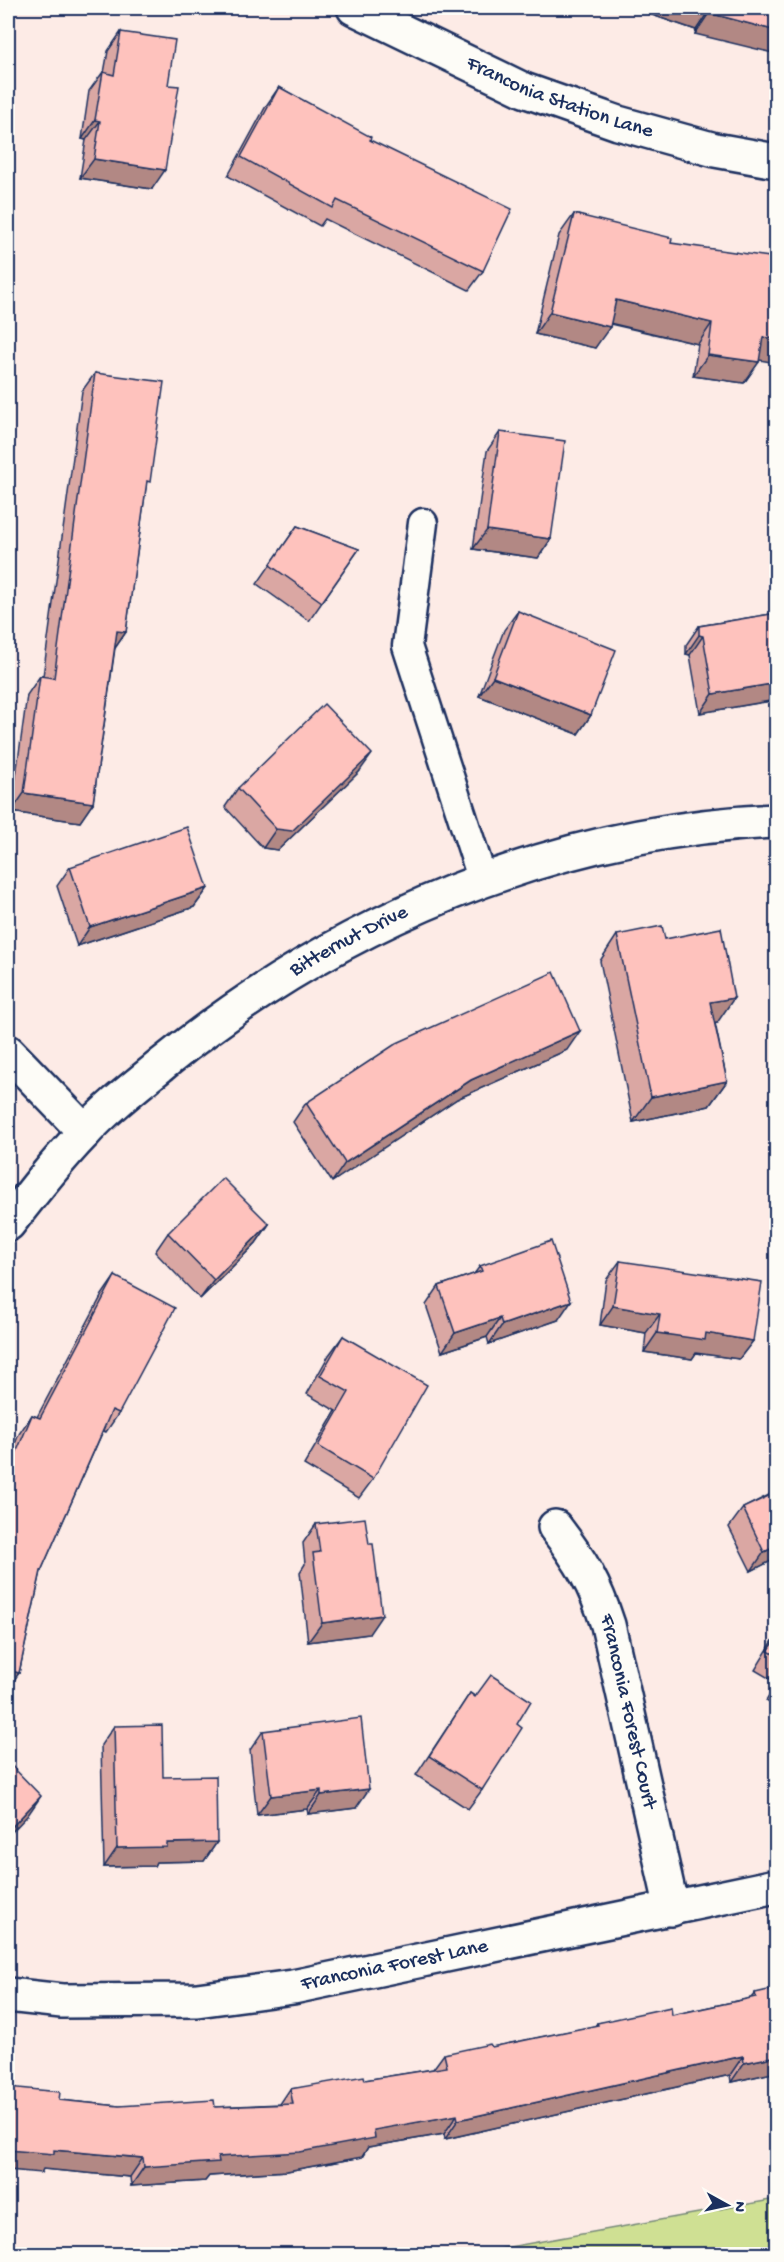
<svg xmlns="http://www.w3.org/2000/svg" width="784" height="2262" viewBox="0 0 784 2262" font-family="'Gochi Hand',sans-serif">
<rect width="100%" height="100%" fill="#fdebe6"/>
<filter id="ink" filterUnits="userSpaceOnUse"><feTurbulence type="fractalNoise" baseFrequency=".0167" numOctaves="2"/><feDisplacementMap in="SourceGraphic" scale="12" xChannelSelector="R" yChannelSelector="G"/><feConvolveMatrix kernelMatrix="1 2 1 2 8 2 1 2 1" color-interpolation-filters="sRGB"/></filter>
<g filter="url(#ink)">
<path fill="#cfe093" stroke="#758878" stroke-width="1.5" d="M776 2199V2254H471Z"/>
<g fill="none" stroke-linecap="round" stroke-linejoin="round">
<g stroke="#1b2f5e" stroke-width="33">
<path id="service" d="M423 523 407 646 483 881"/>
</g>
<g stroke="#1b2f5e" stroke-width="38">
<g id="minor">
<path id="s1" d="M354 8 524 90 618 123 715 150 776 161"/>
<path d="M8 1052 85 1132"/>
<path id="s2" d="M8 1224C32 1193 56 1162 83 1134 108 1107 138 1084 165 1062 337 922 554 830 776 821"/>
<path id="s3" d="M555 1527C581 1561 595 1584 608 1625L672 1909"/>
<path id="s4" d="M8 1995 62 2001 197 2000 293 1987 776 1886"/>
</g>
</g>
<use href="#service" stroke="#fdfcf7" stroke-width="28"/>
<use href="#minor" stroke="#fdfcf7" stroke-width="33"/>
</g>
<g fill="#daa7a3" stroke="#1b2f5e" stroke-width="1.5">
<path d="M632 8H777L695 34 696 30Z"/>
<path d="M121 32 152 189 80 178 86 140 82 139 89 91 103 72 104 73 108 51Z"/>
<path d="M279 87 370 140 483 271 469 290 325 219 320 226 228 176 266 106Z"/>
<path d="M574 214 671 243 760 360 744 383 693 376 698 344 610 324 595 348 535 334 559 235Z"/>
<path d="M95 373 146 487 126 632 115 648 93 803 80 822 11 812 27 695 40 676H43L82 391Z"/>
<path d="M500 432 551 539 538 558 473 549 487 451Z"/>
<path d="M297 526 359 549 309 621 257 584Z"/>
<path d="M518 611 591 715 578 734 479 696 504 630Z"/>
<path d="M777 613V700L700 713 690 655 686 654V645L699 626Z"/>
<path d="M359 772 278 850 263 848 225 807 238 788Z"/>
<path d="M70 867 208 888 194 907 77 946 57 886Z"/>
<path d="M617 935 717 1023H715L727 1081 709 1106 633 1122 600 961Z"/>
<path d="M567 1050 457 1099 332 1182 293 1122 306 1103Z"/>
<path d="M269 1224 256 1243 200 1299 155 1252 168 1233Z"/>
<path d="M620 1261 753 1341 739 1359 696 1353 692 1359 644 1352 646 1333 600 1325 606 1280Z"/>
<path d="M480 1266 558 1320 489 1344 487 1337 442 1352 426 1305 439 1286 474 1274Z"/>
<path d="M115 1276 119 1413 106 1432 103 1431 41 1571 19 1673 8 1688V1461L19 1434 32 1415 37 1417 102 1295Z"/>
<path d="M343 1336 373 1479 359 1498 304 1465 336 1411 307 1394 329 1355Z"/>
<path d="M777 1484V1558L751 1571 729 1527 743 1508 769 1495Z"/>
<path d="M316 1524 369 1634 308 1642 300 1572 305 1564 303 1543Z"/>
<path d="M777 1634V1683L755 1670Z"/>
<path d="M777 1684V1707L766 1701Z"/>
<path d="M470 1693 517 1724 482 1790 468 1809 416 1775Z"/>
<path d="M114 1726 163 1777 217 1842 204 1861 156 1862 154 1866 104 1867 101 1745Z"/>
<path d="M263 1731 356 1808 308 1814 307 1809 257 1815 250 1750Z"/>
<path d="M755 1993 777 2072 731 2082 730 2075 445 2139 444 2134 368 2147 362 2157 287 2171 209 2176 205 2181 131 2186 130 2177 43 2169 41 2173 59 2100 119 2106 215 2107 280 2104 290 2089 365 2080 433 2069 444 2054 492 2047 595 2026 597 2023 672 2015 751 1998Z"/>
</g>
<g fill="#b28884" stroke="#1b2f5e" stroke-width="1.5">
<path d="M632 8H705L710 9 696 30Z"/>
<path d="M709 13 777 31V54L695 34Z"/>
<path d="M95 120 100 121 86 140 82 139Z"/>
<path d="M94 159 165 170 152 189 80 178Z"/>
<path d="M616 300 712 323 698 344 601 321Z"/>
<path d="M550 312 610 327 595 348 535 334Z"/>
<path d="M763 337 777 339V363L748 358Z"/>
<path d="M708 355 759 362 744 383 693 376Z"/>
<path d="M487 530 551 539 538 558 473 549Z"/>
<path d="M117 631 126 632 113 651Z"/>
<path d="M699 635 703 636 690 655 686 654Z"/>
<path d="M493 677 591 715 578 734 479 696Z"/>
<path d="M777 683 776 700 700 713 713 694Z"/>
<path d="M372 754 359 772 278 850 263 848 276 829Z"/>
<path d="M24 793 93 803 80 822 11 812Z"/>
<path d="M208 888 194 907 77 946 90 927Z"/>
<path d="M734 998 717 1023 692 1028 710 1002Z"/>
<path d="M580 1031 567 1050 457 1099 332 1182 345 1163 471 1080Z"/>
<path d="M727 1081 709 1106 633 1122 651 1097Z"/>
<path d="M269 1224 256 1243 200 1299 214 1280Z"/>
<path d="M571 1301 558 1320 489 1344 502 1325Z"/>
<path d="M613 1306 660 1314 646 1333 600 1325Z"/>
<path d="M500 1318 487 1337 442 1352 455 1333Z"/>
<path d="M657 1333H706L753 1341 739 1359 696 1353 692 1359 644 1352Z"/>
<path d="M777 1546V1558L751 1571 764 1552Z"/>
<path d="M382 1615 369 1634 308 1642 322 1623Z"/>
<path d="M8 1670 19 1673 8 1688Z"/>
<path d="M369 1789 356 1808 308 1814 321 1795Z"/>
<path d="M321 1790 307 1809 257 1815 271 1796Z"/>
<path d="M41 1796 28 1815 8 1836V1831Z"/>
<path d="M217 1842 204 1861 156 1862 154 1866 104 1867 117 1848 167 1843Z"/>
<path d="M743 2056 730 2075 445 2139 458 2120Z"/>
<path d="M777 2056V2072L731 2082 744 2063Z"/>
<path d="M457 2115 444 2134 368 2147 362 2157 287 2171 209 2176 205 2181 131 2186 144 2167 218 2157Z"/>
<path d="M8 2150H54L143 2158 130 2177 43 2169 41 2173 8 2170Z"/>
</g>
<g fill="#fec2bd" stroke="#1b2f5e" stroke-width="1.5">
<path d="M705 8H777V31L709 13 710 9Z"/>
<path d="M121 32 175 40 168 85 179 86 165 170 94 159 100 121 95 120 103 72 114 75Z"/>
<path d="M279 87 371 137 370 140 512 209 483 271 337 200 333 208 241 157Z"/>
<path d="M574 214 672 238 671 243 777 258V339L763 337 759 362 708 355 712 323 616 300 610 327 550 312Z"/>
<path d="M95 373 164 382 150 482 147 481 126 632 117 631 93 803 24 793 40 676 54 678Z"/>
<path d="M500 432 565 441 551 539 487 530Z"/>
<path d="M297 526 359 549 322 602 270 565Z"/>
<path d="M518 611 616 650 591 715 493 677Z"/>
<path d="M777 613V683L713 694 703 636 699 635V626Z"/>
<path d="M324 704 372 754 292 831 276 829 238 788Z"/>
<path d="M187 827 208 888 90 927 70 867Z"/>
<path d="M662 926 665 939 721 928 734 998 710 1002 727 1081 651 1097 617 935Z"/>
<path d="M554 972 580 1031 471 1080 345 1163 306 1103 397 1043Z"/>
<path d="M223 1178 269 1224 214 1280 168 1233Z"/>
<path d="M551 1241 571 1301 502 1325 500 1318 455 1333 439 1286 482 1271 480 1266Z"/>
<path d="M620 1261 762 1282 753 1341 706 1333 705 1340 657 1333 660 1314 613 1306Z"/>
<path d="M115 1276 175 1308 119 1413 112 1410 41 1571 19 1673 8 1670V1483L16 1464 12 1463 32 1415 40 1418Z"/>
<path d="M343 1336 427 1385 373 1479 318 1446 349 1392 320 1376Z"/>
<path d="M777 1492V1546L764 1552 743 1508Z"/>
<path d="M365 1518 369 1544H373L382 1615 322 1623 313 1553 320 1552 316 1524Z"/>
<path d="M777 1638V1656L768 1651Z"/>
<path d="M491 1675 531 1701 517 1724 522 1728 482 1790 429 1756 470 1693 475 1697Z"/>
<path d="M361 1718 369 1789 321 1795V1790L271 1796 263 1731Z"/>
<path d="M162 1725 163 1777 216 1776 217 1842 167 1843V1847L117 1848 114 1726Z"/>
<path d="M8 1762 41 1796 8 1831Z"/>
<path d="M777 1988V2056L744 2063 743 2056 458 2120 457 2115 374 2130 375 2138 300 2152 218 2157 219 2162 144 2167 143 2158 54 2150V2154L8 2150V2087L60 2092 59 2100 119 2106 214 2100 215 2107 293 2104 290 2089 364 2076 365 2080 447 2067 444 2054 490 2044 492 2047 598 2025 597 2023 671 2007 672 2015 756 1997 755 1993Z"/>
</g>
</g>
<g text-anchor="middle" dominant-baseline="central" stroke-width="4.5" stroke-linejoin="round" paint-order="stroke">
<g font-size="21" fill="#1b2f5e" stroke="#fdfcf7">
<text stroke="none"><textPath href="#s1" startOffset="225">Franconia Station Lane</textPath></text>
<text stroke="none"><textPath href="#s2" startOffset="447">Bitternut Drive</textPath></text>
<text stroke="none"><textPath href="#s3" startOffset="201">Franconia Forest Court</textPath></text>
<text stroke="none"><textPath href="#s4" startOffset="390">Franconia Forest Lane</textPath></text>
</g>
</g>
<rect width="784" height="2262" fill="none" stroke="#fdfcf7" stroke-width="30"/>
<rect x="15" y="15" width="754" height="2232" fill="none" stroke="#1b2f5e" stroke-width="2" filter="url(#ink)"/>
<g transform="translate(727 2205) rotate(98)" stroke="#fdfcf7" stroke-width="4.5" paint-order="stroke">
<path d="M0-4.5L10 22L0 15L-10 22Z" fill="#1b2f5e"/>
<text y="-9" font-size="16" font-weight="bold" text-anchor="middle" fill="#1b2f5e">N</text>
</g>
</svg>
